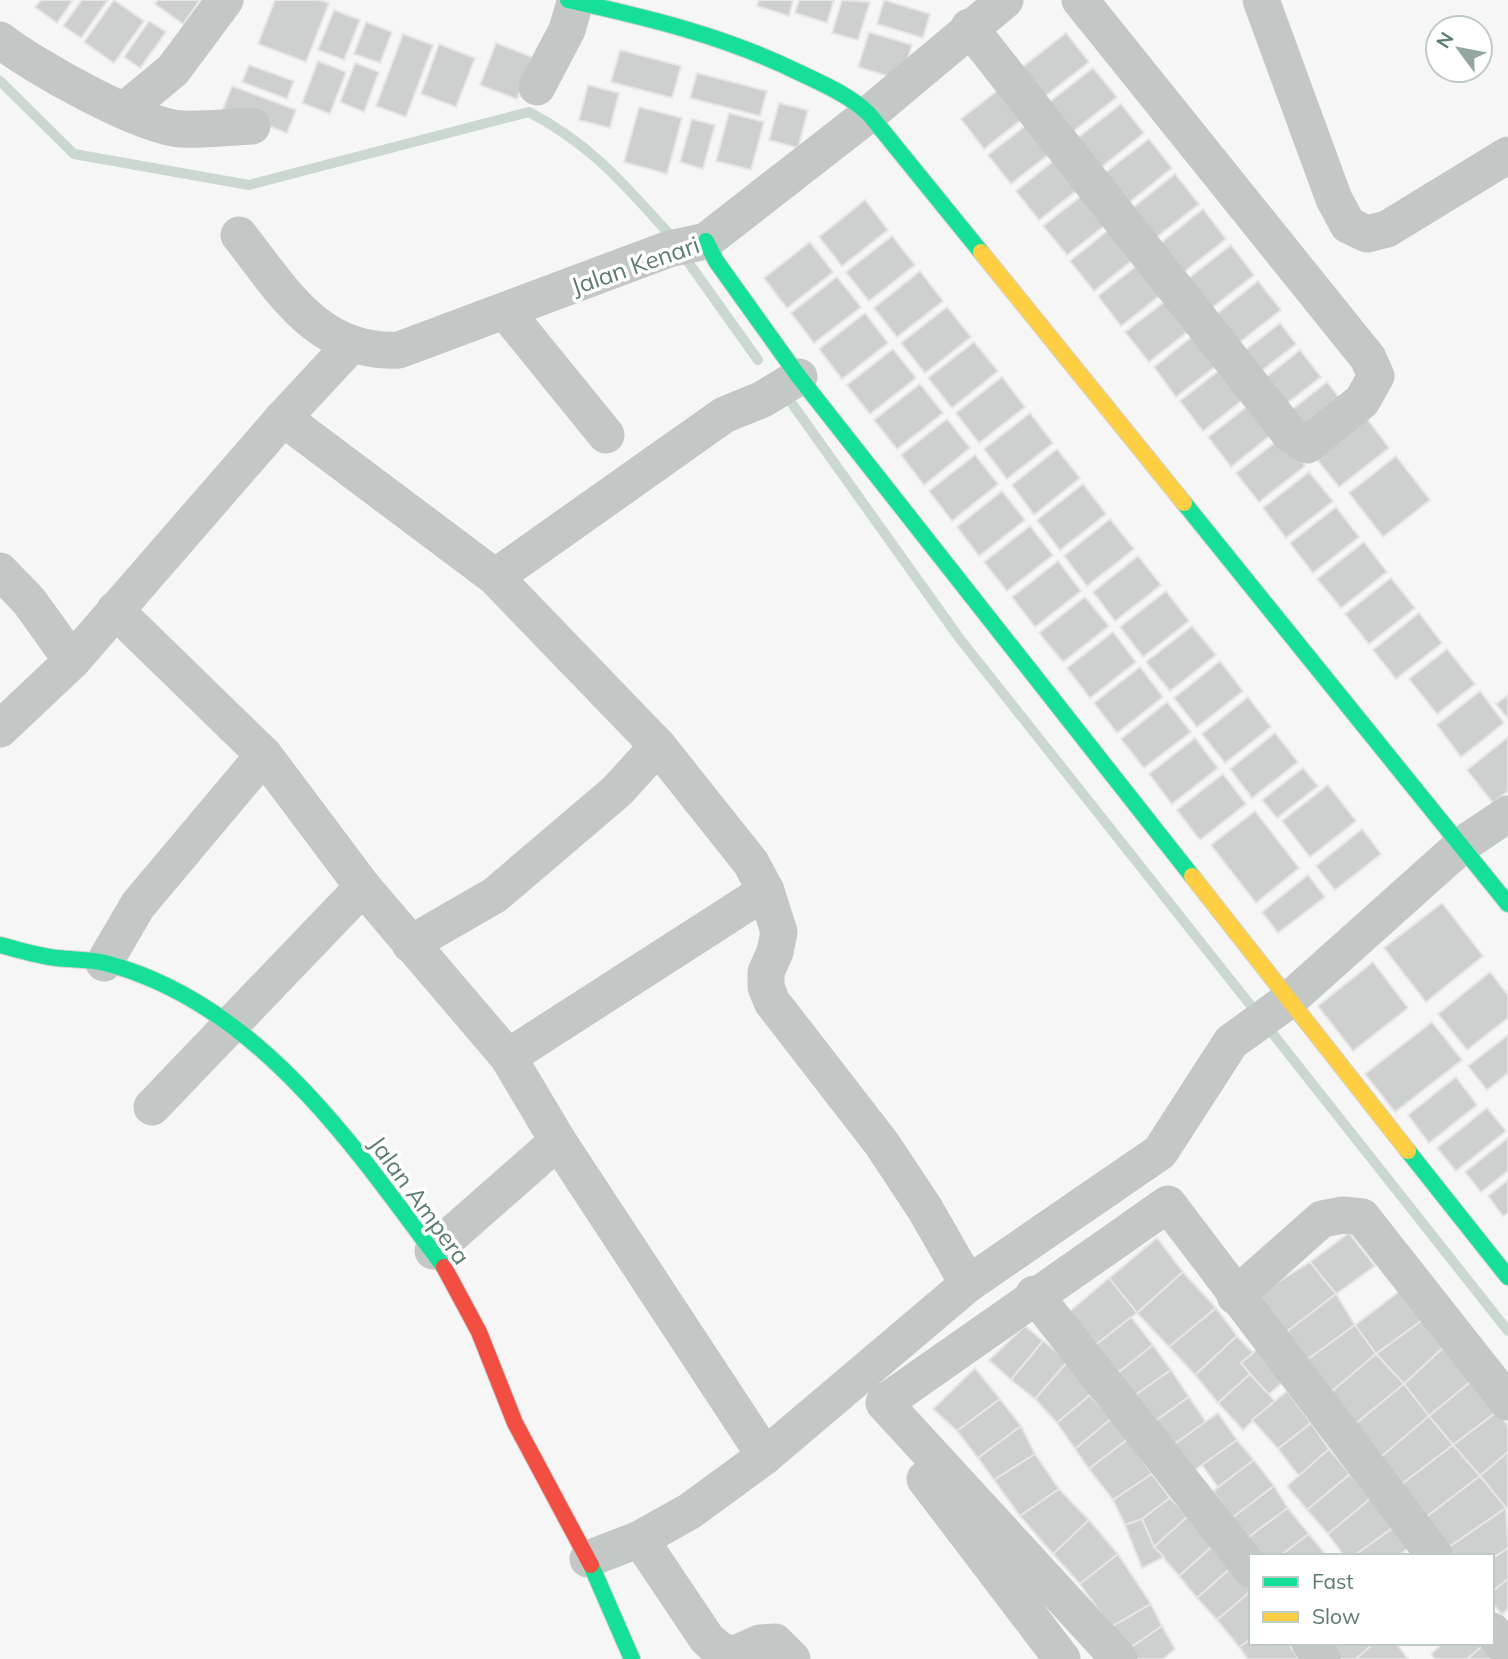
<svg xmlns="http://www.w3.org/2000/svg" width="1508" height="1659" viewBox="0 0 1508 1659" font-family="Mulish,sans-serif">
<rect width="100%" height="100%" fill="#f7f6f6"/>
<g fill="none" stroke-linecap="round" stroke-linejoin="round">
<g stroke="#cad8cf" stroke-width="10">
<path d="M0 81 74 154 249 185 529 112C595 147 624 185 674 239"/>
<path d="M686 259 758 360"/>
<path d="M793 405 960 639 1252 1007"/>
<path d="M1273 1034 1508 1331"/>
</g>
</g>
<g fill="#cdd0ce" stroke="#e6e6e6" stroke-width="2">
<path d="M41 0H73L57 23 35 7Z"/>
<path d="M82 0H108L81 38 63 26Z"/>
<path d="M114 0 144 21 114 63 84 42Z"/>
<path d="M158 0H200L183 24 155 4Z"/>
<path d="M275 0H319L329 3 306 62 258 44Z"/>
<path d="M759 0H793L789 16 757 6Z"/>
<path d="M799 0H834L827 23 795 13Z"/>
<path d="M842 0 870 2 858 40 832 33Z"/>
<path d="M884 0 930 14 923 38 877 24Z"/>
<path d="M334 10 360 20 344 60 318 50Z"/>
<path d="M149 21 166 32 140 68 124 57Z"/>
<path d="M366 22 392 32 380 63 354 54Z"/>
<path d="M869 32 912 45 901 80 858 67Z"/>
<path d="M1066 33 1089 62 1043 98 1020 69Z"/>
<path d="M403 34 433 45 406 117 376 106Z"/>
<path d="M496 43 532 57 517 99 480 85Z"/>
<path d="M439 44 475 58 456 107 421 94Z"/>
<path d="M620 50 681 66 672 98 611 82Z"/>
<path d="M318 61 346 72 330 114 302 103Z"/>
<path d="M355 63 379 72 364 112 340 102Z"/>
<path d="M249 65 294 81 287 99 242 82Z"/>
<path d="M1093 68 1117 97 1070 134 1047 104Z"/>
<path d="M697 73 767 91 760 116 690 98Z"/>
<path d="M1007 83 1030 113 984 149 961 119Z"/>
<path d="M588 85 619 93 610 128 579 120Z"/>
<path d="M232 86 296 110 287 133 223 109Z"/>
<path d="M779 103 808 110 798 148 769 140Z"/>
<path d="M1121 104 1144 133 1099 169 1075 140Z"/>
<path d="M639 107 682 118 667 174 624 162Z"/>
<path d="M729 113 764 122 751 170 716 161Z"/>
<path d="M692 119 715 125 703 169 680 162Z"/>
<path d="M1034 119 1057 148 1011 184 988 155Z"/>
<path d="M1149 139 1172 168 1126 205 1102 175Z"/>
<path d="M1062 154 1085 184 1039 220 1016 191Z"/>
<path d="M1175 174 1199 204 1153 240 1130 210Z"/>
<path d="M1089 190 1113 219 1067 255 1043 226Z"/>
<path d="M865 200 888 230 842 266 819 237Z"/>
<path d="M1203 209 1226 239 1180 275 1157 246Z"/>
<path d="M1116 224 1140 254 1094 291 1070 261Z"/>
<path d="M892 236 915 265 869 301 846 272Z"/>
<path d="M810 242 833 272 787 308 764 278Z"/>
<path d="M1231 245 1254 275 1208 311 1185 281Z"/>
<path d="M1144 260 1167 290 1121 326 1098 296Z"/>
<path d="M920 271 943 301 897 337 874 308Z"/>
<path d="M837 277 861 307 814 343 791 313Z"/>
<path d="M1258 281 1281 310 1235 346 1213 317Z"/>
<path d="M1172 296 1195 326 1149 362 1125 332Z"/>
<path d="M947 307 971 337 925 373 901 343Z"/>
<path d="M865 313 888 343 842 379 819 349Z"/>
<path d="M1280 323 1296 344 1259 373 1243 352Z"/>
<path d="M1199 331 1222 361 1176 397 1154 367Z"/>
<path d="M974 342 998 371 952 408 928 378Z"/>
<path d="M893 349 916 378 870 414 847 385Z"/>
<path d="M1300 350 1321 377 1286 404 1265 378Z"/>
<path d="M1226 365 1249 395 1203 431 1180 401Z"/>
<path d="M1002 377 1025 407 979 443 956 413Z"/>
<path d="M1327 382 1341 400 1303 430 1289 412Z"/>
<path d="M920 384 943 413 897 449 874 420Z"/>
<path d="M1254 401 1277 430 1231 467 1208 437Z"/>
<path d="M1030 413 1053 443 1007 479 984 449Z"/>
<path d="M1365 416 1389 448 1339 487 1314 456Z"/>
<path d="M947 419 970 448 924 485 901 455Z"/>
<path d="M1282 437 1305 466 1259 502 1236 473Z"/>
<path d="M1057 449 1080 478 1034 515 1012 485Z"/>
<path d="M975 455 998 484 952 521 929 491Z"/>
<path d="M1396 456 1430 500 1383 537 1349 493Z"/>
<path d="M1309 472 1333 501 1286 538 1263 508Z"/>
<path d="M1083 484 1106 514 1060 550 1037 520Z"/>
<path d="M1002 491 1025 520 979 556 957 527Z"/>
<path d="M1336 507 1359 537 1313 573 1290 543Z"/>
<path d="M1110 519 1134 549 1087 586 1064 556Z"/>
<path d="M1030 526 1053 555 1007 591 984 562Z"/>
<path d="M1364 542 1387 572 1341 608 1317 579Z"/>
<path d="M1138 556 1161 585 1115 621 1093 592Z"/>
<path d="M1058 561 1081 591 1035 627 1012 597Z"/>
<path d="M1391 578 1415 608 1369 644 1345 614Z"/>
<path d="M1166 591 1189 621 1143 657 1120 627Z"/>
<path d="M1085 597 1109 626 1063 662 1039 633Z"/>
<path d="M1419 613 1442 643 1396 679 1373 650Z"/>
<path d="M1192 626 1216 655 1170 691 1146 662Z"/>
<path d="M1113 632 1136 662 1090 698 1067 668Z"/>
<path d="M1447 649 1475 684 1437 714 1409 679Z"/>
<path d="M1220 661 1243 691 1197 727 1174 698Z"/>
<path d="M1140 667 1163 697 1117 733 1094 703Z"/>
<path d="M1480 691 1504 723 1461 757 1437 725Z"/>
<path d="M1508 695V719L1496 704Z"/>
<path d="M1248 697 1271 727 1225 763 1202 734Z"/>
<path d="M1167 702 1191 732 1144 768 1121 739Z"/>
<path d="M1275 733 1298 762 1252 798 1230 769Z"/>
<path d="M1508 737V791L1493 803 1467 770Z"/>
<path d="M1195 738 1218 768 1172 804 1149 774Z"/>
<path d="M1303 768 1318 786 1277 818 1262 800Z"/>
<path d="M1223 774 1246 804 1200 840 1177 810Z"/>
<path d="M1328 785 1356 821 1310 857 1282 821Z"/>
<path d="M1255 811 1299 868 1256 903 1211 845Z"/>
<path d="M1362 829 1381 854 1335 890 1316 866Z"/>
<path d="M1308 875 1325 897 1278 933 1262 912Z"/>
<path d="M1442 903 1483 956 1426 1002 1384 948Z"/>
<path d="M1373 962 1408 1008 1353 1051 1318 1006Z"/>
<path d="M1490 972 1508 995V1018L1467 1050 1438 1014Z"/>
<path d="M1432 1022 1462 1060 1395 1112 1365 1074Z"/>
<path d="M1508 1035V1073L1487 1090 1468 1066Z"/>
<path d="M1456 1077 1477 1105 1429 1143 1408 1115Z"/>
<path d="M1487 1108 1506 1131 1456 1171 1437 1148Z"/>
<path d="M1508 1138V1171L1481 1192 1465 1172Z"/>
<path d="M1508 1180V1213L1503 1216 1488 1196Z"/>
<path d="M1349 1233 1375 1266 1336 1294 1310 1262Z"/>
<path d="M1157 1238 1183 1272 1137 1313 1109 1278Z"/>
<path d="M1310 1262 1336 1294 1285 1333 1259 1294Z"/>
<path d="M1183 1272 1216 1308 1169 1347 1137 1313Z"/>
<path d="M1109 1278 1137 1313 1092 1348 1064 1316Z"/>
<path d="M1400 1291 1424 1319 1376 1354 1355 1325Z"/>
<path d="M1336 1294 1355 1325 1307 1360 1285 1333Z"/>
<path d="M1216 1308 1237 1336 1195 1375 1169 1347Z"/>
<path d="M1131 1317 1153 1345 1114 1376 1092 1348Z"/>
<path d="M1424 1319 1445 1346 1404 1384 1376 1354Z"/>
<path d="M1355 1325 1376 1354 1330 1393 1307 1360Z"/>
<path d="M1025 1326 1043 1341 1011 1380 989 1360Z"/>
<path d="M1237 1336 1253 1353 1241 1363 1250 1374 1218 1403 1195 1375Z"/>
<path d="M1043 1341 1068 1361 1035 1399 1011 1380Z"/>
<path d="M1153 1345 1171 1370 1131 1398 1114 1376Z"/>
<path d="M1445 1346 1474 1379 1429 1416 1404 1384Z"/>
<path d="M1259 1348 1285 1380 1268 1395 1241 1363Z"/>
<path d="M1376 1354 1404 1384 1354 1425 1330 1393Z"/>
<path d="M1068 1361 1095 1385 1090 1395 1057 1423 1035 1399Z"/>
<path d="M975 1368 1000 1399 957 1431 933 1409Z"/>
<path d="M1171 1370 1189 1397 1151 1424 1131 1398Z"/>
<path d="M1250 1374 1275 1401 1243 1430 1218 1403Z"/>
<path d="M1474 1379 1498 1411 1453 1445 1429 1416Z"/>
<path d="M1404 1384 1429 1416 1381 1457 1354 1425Z"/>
<path d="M1287 1391 1311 1423 1278 1449 1252 1420Z"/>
<path d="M1090 1395 1111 1419 1075 1449 1057 1423Z"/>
<path d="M1189 1397 1206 1422 1169 1448 1151 1424Z"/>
<path d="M1000 1399 1021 1426 978 1458 957 1431Z"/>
<path d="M1498 1411 1508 1426V1452L1480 1476 1453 1445Z"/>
<path d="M1218 1413 1237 1440 1191 1473 1169 1448Z"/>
<path d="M1429 1416 1453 1445 1398 1487 1381 1457Z"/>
<path d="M1111 1419 1128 1439 1089 1469 1075 1449Z"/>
<path d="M1311 1423 1329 1449 1299 1476 1278 1449Z"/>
<path d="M1021 1426 1035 1454 994 1480 978 1458Z"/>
<path d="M1128 1439 1152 1474 1113 1500 1089 1469Z"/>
<path d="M1237 1440 1254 1460 1218 1487 1202 1465Z"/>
<path d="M1453 1445 1480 1476 1425 1518 1398 1487Z"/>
<path d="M1329 1449 1350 1474 1307 1510 1287 1486Z"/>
<path d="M1508 1452V1506L1506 1508 1480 1476Z"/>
<path d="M1035 1454 1059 1489 1020 1516 994 1480Z"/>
<path d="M1254 1460 1274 1486 1232 1518 1213 1491Z"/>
<path d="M1152 1474 1170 1498 1142 1519 1125 1525 1113 1500Z"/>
<path d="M1350 1474 1370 1499 1328 1534 1307 1510Z"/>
<path d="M1480 1476 1506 1508 1449 1547 1425 1518Z"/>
<path d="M1274 1486 1288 1508 1246 1539 1232 1518Z"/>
<path d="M1059 1489 1089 1520 1053 1554 1020 1516Z"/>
<path d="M1170 1498 1188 1516 1154 1547 1142 1519Z"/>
<path d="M1370 1499 1394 1527 1354 1556H1344L1328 1534Z"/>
<path d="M1288 1508 1309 1534 1280 1556H1258L1246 1539Z"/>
<path d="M1506 1508 1508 1548 1492 1559V1556H1456L1449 1547Z"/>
<path d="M1188 1516 1215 1544 1179 1576 1154 1547Z"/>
<path d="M1142 1519 1154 1547 1164 1557 1142 1568 1125 1525Z"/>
<path d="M1089 1520 1118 1554 1080 1584 1053 1554Z"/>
<path d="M1394 1527 1408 1548 1399 1556H1354Z"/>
<path d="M1309 1534 1327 1556H1280Z"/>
<path d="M1215 1544 1233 1566 1197 1598 1179 1576Z"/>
<path d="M1508 1548V1579L1492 1592V1559Z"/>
<path d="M1118 1554 1151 1604 1111 1627 1080 1584Z"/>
<path d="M1233 1566 1251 1591 1217 1620 1197 1598Z"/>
<path d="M1508 1579V1609L1502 1615 1492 1603V1592Z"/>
<path d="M1251 1591V1639L1239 1647 1217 1620Z"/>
<path d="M1151 1604 1162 1626 1127 1650 1111 1627Z"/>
<path d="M1162 1626 1175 1649 1163 1659H1136L1127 1650Z"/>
<path d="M1251 1639V1643H1288L1299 1659H1248L1239 1647Z"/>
<path d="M1327 1643H1374L1356 1659H1330Z"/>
<path d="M1374 1643H1396L1408 1659H1356Z"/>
<path d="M1443 1643H1486L1467 1659H1435L1431 1654Z"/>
<path d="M1486 1643 1502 1659H1467Z"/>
</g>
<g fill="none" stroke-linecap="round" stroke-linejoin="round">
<g stroke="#d0d2d1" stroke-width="18">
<g id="fast">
<path d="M568 0C649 18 725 36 800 73 825 85 849 95 869 114L981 252"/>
<path d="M706 241 716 261 799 377 1192 876"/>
<path d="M1184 503 1508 904"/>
<path d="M0 945C19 950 38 956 57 958 73 960 90 959 105 963 259 1003 355 1148 444 1267"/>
<path d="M1408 1151 1508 1277"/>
<path d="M591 1565 632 1659"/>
</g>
</g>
<g stroke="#d0d2d1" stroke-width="18">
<g id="slow">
<path d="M981 252 1184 503"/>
<path d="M1192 876 1408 1151"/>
</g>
</g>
<g stroke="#d0d2d1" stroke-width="18">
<path id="jam" d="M444 1267 479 1332 515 1423 591 1565"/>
</g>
<g stroke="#c3c7c6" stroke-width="37">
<path d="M1261 0 1334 199 1348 225 1367 234 1387 229 1508 155"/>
<path d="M969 27 1290 434 1307 445 1362 401 1376 376 1368 358 1080 0"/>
<path d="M0 40C33 66 141 127 182 129 204 130 229 127 252 126"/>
<path d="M537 87 567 30 575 2"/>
<path d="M126 109 173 70 225 0"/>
<path d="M239 235C283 291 318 354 399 350L669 249 706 241 869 114 1005 0"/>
<path d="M506 312 606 435"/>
<path d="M283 418 495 577 658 746 751 863 766 891 779 932 775 952 766 972V987L772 1002 882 1144 925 1209 968 1284"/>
<path d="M0 571 29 601 72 661"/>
<path d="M495 577 724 415 763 399 799 377"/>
<path d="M115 610 264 755 363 887 508 1057 558 1141 433 1251"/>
<path d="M0 729 72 661 283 418 350 346"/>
<path d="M410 944 495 895 617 791 658 746"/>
<path d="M104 963 138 905 264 755"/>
<path d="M508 1057 766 891"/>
<path d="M152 1107 363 887"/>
<path d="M558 1141 765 1456"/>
<path d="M1034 1294 1251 1569"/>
<path d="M1235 1296 1322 1219 1343 1215 1362 1217 1508 1402"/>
<path d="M925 1479 1062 1659"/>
<path d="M640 1539 707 1639 720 1650 733 1655 760 1643 775 1642 792 1659"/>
<path d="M588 1559 640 1539 690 1511 765 1456 968 1284 1160 1152 1231 1042 1289 1000 1462 845 1508 814"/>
<path d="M1492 1631 1508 1651"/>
<path d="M1310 1643 1322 1659"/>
<path d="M1119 1659 884 1403 1168 1204 1435 1556"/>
</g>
<use href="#fast" stroke="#16e098" stroke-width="16"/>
<use href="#slow" stroke="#ffcf43" stroke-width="16"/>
<use href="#jam" stroke="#f24e42" stroke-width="16"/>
</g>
<g text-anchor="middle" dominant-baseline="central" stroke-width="7" stroke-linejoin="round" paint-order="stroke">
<g font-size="24" fill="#5c7d6d" stroke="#fff">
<text transform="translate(635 265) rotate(-19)">Jalan Kenari</text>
<text transform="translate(420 1200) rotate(54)">Jalan Ampera</text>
</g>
</g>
<rect x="1249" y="1554" width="245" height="91" fill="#ffffff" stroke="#becbc5" stroke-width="2"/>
<rect x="1263" y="1577" width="35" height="10" fill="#16e098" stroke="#becbc5" stroke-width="2"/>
<text x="1312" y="1589" font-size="21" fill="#5c7d6d">Fast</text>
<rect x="1263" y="1612" width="35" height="10" fill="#ffcf43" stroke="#becbc5" stroke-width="2"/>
<text x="1312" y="1624" font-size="21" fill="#5c7d6d">Slow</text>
<g transform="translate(1459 49) rotate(302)"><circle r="33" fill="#ffffff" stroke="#becbc5" stroke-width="2"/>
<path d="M0-5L12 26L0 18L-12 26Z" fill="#92a79d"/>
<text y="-10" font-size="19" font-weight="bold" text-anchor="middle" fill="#5c7d6d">N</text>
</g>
</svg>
